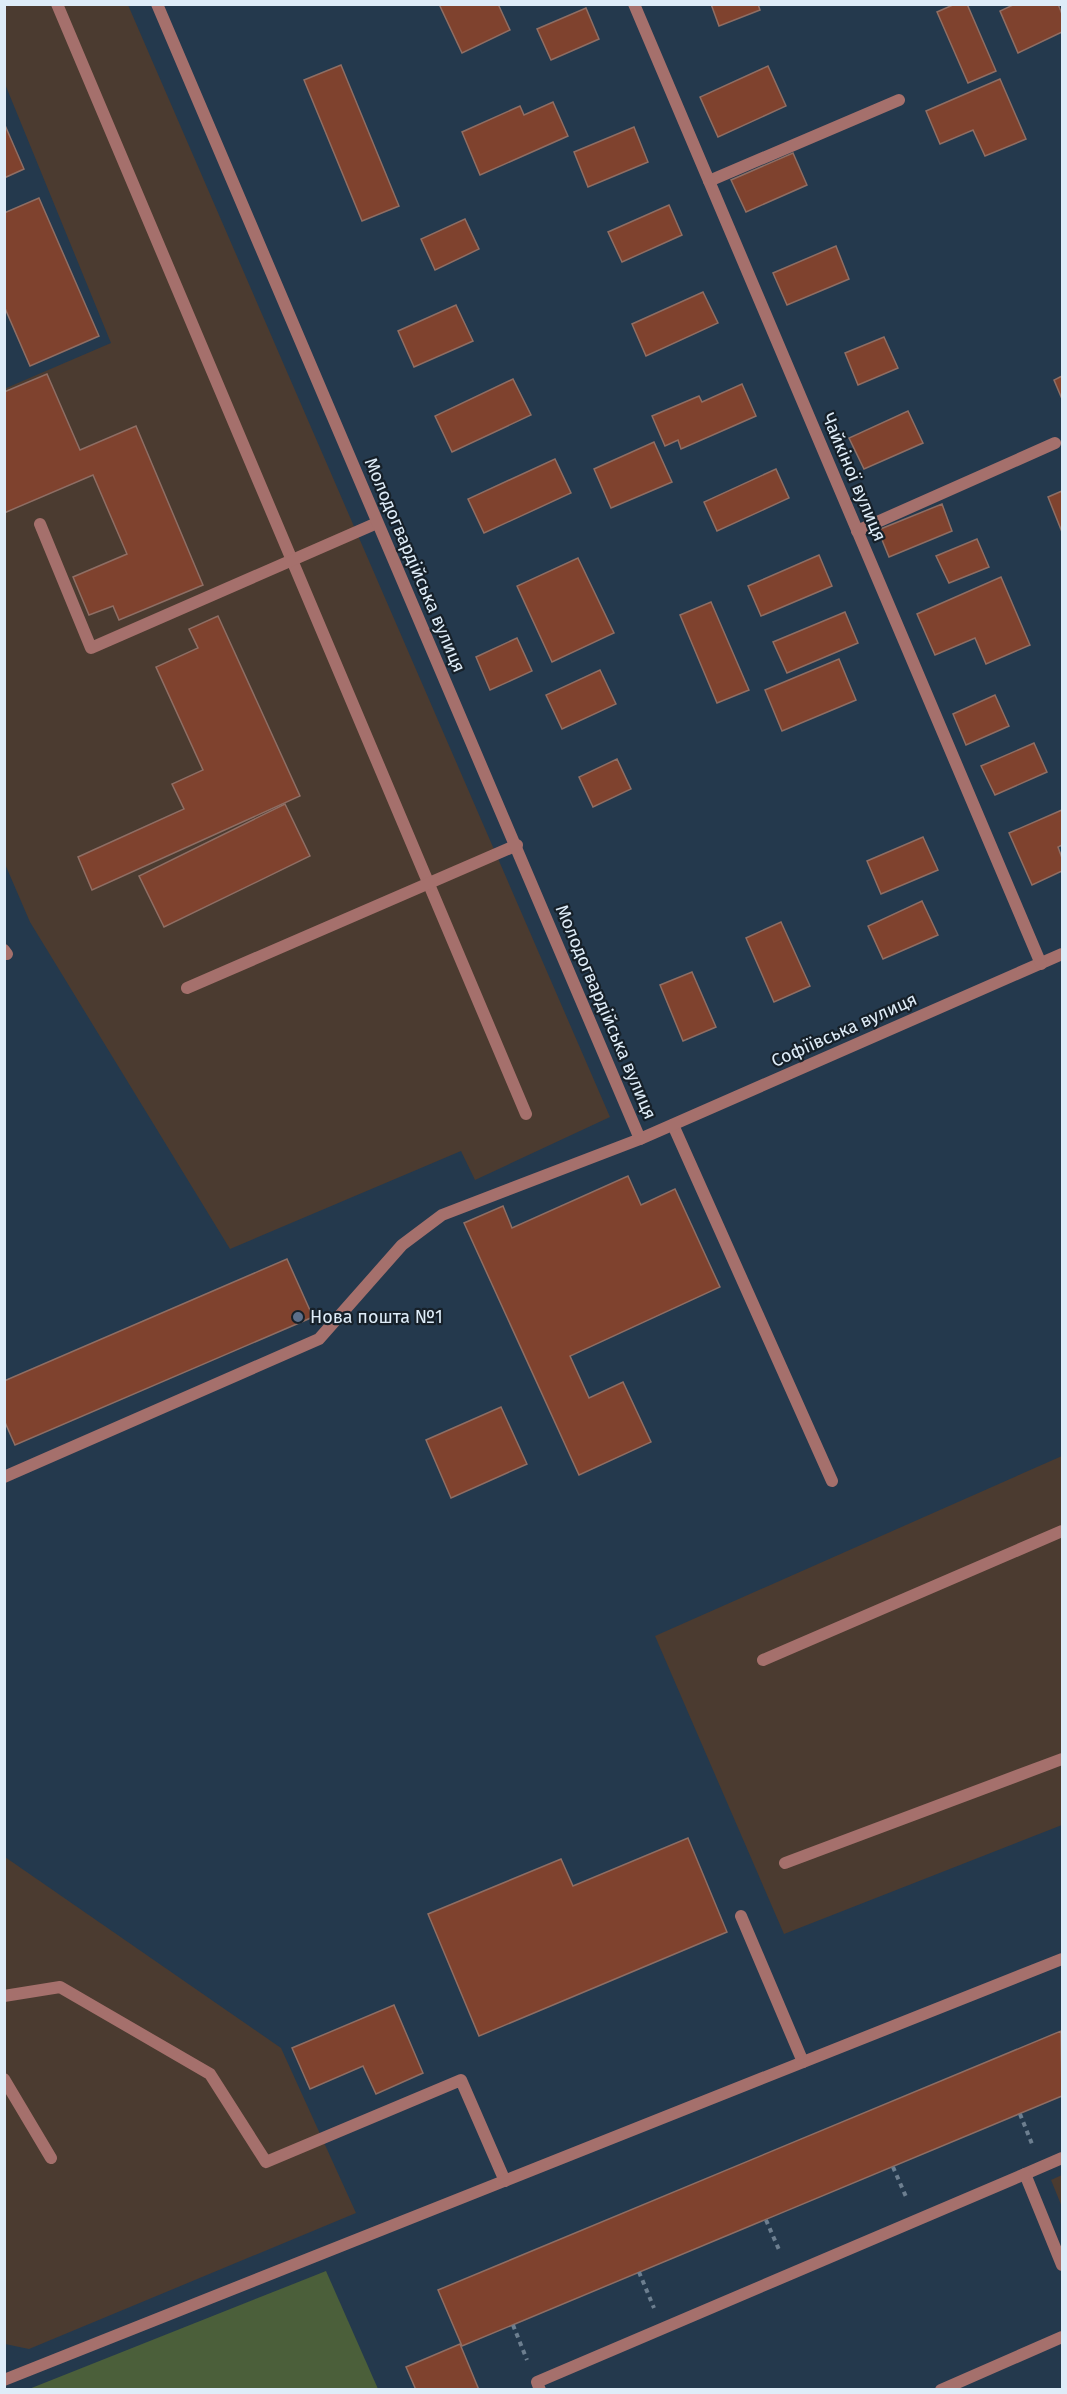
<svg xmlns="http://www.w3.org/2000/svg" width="1067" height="2394" viewBox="0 0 1067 2394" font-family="'Fira Sans',sans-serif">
<rect width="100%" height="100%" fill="#24394d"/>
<g fill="#4b3b30">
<path d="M5 5H128L610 1117 475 1180 461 1151 230 1249 30 922 5 864 4 389 111 343 5 84Z"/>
<path d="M1062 1456V1825L784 1934 655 1636Z"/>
<path d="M5 1857 281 2048 356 2213 29 2349 5 2344Z"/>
<path d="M1062 2175V2207L1051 2180Z"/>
</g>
<path fill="#4b5f3a" d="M326 2271 378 2389H29Z"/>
<g fill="#7f422e" stroke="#8f6e64" stroke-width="1.5">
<path d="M439 4H498L510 30 462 53Z"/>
<path d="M711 4H758L760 10 719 26Z"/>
<path d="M955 4H967L996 71 968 83 937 12Z"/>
<path d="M1015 4H1058L1062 14V32L1018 53 1000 11Z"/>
<path d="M586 8 599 39 551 60 537 29Z"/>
<path d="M341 65 399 206 362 221 304 80Z"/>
<path d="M768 66 786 106 718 137 700 97Z"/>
<path d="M1000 79 1026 139 985 156 973 130 940 144 926 111Z"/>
<path d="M553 102 568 136 480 175 462 132 520 106 524 115Z"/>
<path d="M4 123 24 169 4 178Z"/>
<path d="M634 127 648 162 588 187 574 152Z"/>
<path d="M793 153 807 185 746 212 731 180Z"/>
<path d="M39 198 99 336 30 366 4 306V213Z"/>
<path d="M669 205 682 235 622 262 608 232Z"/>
<path d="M465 219 479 249 435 270 421 239Z"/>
<path d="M836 246 849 279 787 305 773 273Z"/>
<path d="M703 292 718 323 646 356 632 324Z"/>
<path d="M456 305 473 341 414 367 398 331Z"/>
<path d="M884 337 898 368 858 385 845 353Z"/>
<path d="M47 374 80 450 136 426 203 585 119 620 113 606 89 615 73 577 127 554 93 475 4 513V392Z"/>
<path d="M1062 376V399L1054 380Z"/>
<path d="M513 379 531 415 452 452 435 416Z"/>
<path d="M742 384 756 416 681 449 678 440 665 446 652 416 699 396 702 402Z"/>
<path d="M908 411 923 443 864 469 849 438Z"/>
<path d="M654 442 672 482 611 508 594 469Z"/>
<path d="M555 459 571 493 484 533 468 499Z"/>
<path d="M776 469 789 498 717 531 704 502Z"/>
<path d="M1062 491V532L1048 497Z"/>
<path d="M942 504 952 531 889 557 878 530Z"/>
<path d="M977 539 989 567 949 583 936 556Z"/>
<path d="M819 555 832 586 761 616 748 586Z"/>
<path d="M578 558 614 633 552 662 517 586Z"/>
<path d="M1001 577 1030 645 986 664 975 638 935 655 917 614Z"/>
<path d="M711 602 749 690 717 703 680 615Z"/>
<path d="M845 612 858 643 787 673 773 642Z"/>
<path d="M218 616 300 796 92 890 78 857 184 809 172 784 203 770 156 667 198 648 189 629Z"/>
<path d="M517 638 532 671 490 690 476 657Z"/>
<path d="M839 659 856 700 782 731 765 690Z"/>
<path d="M600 670 616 704 562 729 546 695Z"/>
<path d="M995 695 1009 726 966 745 953 714Z"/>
<path d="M1034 743 1047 772 995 795 981 766Z"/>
<path d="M617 759 631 789 593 807 579 777Z"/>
<path d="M285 804 310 856 164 927 139 876Z"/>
<path d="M1062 810V845L1058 847 1062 858V871L1032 885 1009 833Z"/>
<path d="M923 837 938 870 881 894 867 861Z"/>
<path d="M922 901 938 935 883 959 868 926Z"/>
<path d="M781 922 810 986 774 1002 746 938Z"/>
<path d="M692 972 716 1027 683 1041 660 985Z"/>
<path d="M628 1176 641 1205 675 1189 720 1287 570 1356 589 1398 623 1382 651 1442 579 1475 464 1223 503 1206 512 1228Z"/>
<path d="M287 1259 313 1317 15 1445 4 1420V1381Z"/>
<path d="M501 1407 527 1464 451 1498 426 1440Z"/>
<path d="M688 1838 727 1932 479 2036 428 1914 561 1859 573 1886Z"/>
<path d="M394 2005 423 2073 376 2094 363 2066 310 2089 292 2048Z"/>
<path d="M1061 2031 1062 2096 462 2346 438 2290Z"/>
<path d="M460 2344 479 2390H416L406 2367Z"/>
</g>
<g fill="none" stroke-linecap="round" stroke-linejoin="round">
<g stroke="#6d7f90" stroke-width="4" stroke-dasharray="4.5 4.5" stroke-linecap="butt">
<path d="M1020 2114 1032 2144"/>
<path d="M893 2167 907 2199"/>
<path d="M766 2220 780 2252"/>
<path d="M639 2272 654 2308"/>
<path d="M513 2325 527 2360"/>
</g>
<g stroke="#a5706c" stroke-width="12">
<path d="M57 4 526 1114"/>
<path d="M709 181 899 100"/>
<path d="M40 524 91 648 377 523"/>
<path d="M857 531 1055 443"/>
<path d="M4 950 7 954"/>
<path d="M187 988 517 845"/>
<path d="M673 1125 832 1481"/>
<path d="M4 1477 319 1339 402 1245 442 1215 640 1139"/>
<path d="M763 1660 1062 1531"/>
<path d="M785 1863 1062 1759"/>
<path d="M741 1916 803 2062"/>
<path d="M4 1996 60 1987 210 2074 266 2162 461 2080 505 2181"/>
<path d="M4 2079 51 2158"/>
<path d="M1062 2158 1025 2174 1062 2265"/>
<path d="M540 2390 537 2382 1025 2174"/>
<path d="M941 2390 1062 2337"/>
</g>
<g stroke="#a5706c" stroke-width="12">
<path d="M157 4 640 1139 1062 954"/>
<path d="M634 4 1041 964"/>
<path d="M4 2380 1062 1959"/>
</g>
</g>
<circle fill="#5c6f8a" stroke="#162029" stroke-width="2" cx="298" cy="1317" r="6"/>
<g text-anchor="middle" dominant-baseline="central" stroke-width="4.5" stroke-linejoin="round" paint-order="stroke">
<g font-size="18" fill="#deecf8" stroke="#162029">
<text transform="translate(854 477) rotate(67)">Чайкіної вулиця</text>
<text transform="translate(415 565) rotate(67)">Молодогвардійська вулиця</text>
<text transform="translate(606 1012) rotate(67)">Молодогвардійська вулиця</text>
<text transform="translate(844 1030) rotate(-24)">Софіївська вулиця</text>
</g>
<g font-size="18" fill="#deecf8" stroke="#162029" text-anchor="start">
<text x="310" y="1317">Нова пошта №1</text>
</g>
</g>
<rect width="1067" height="2394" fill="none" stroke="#deecf8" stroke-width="12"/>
</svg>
